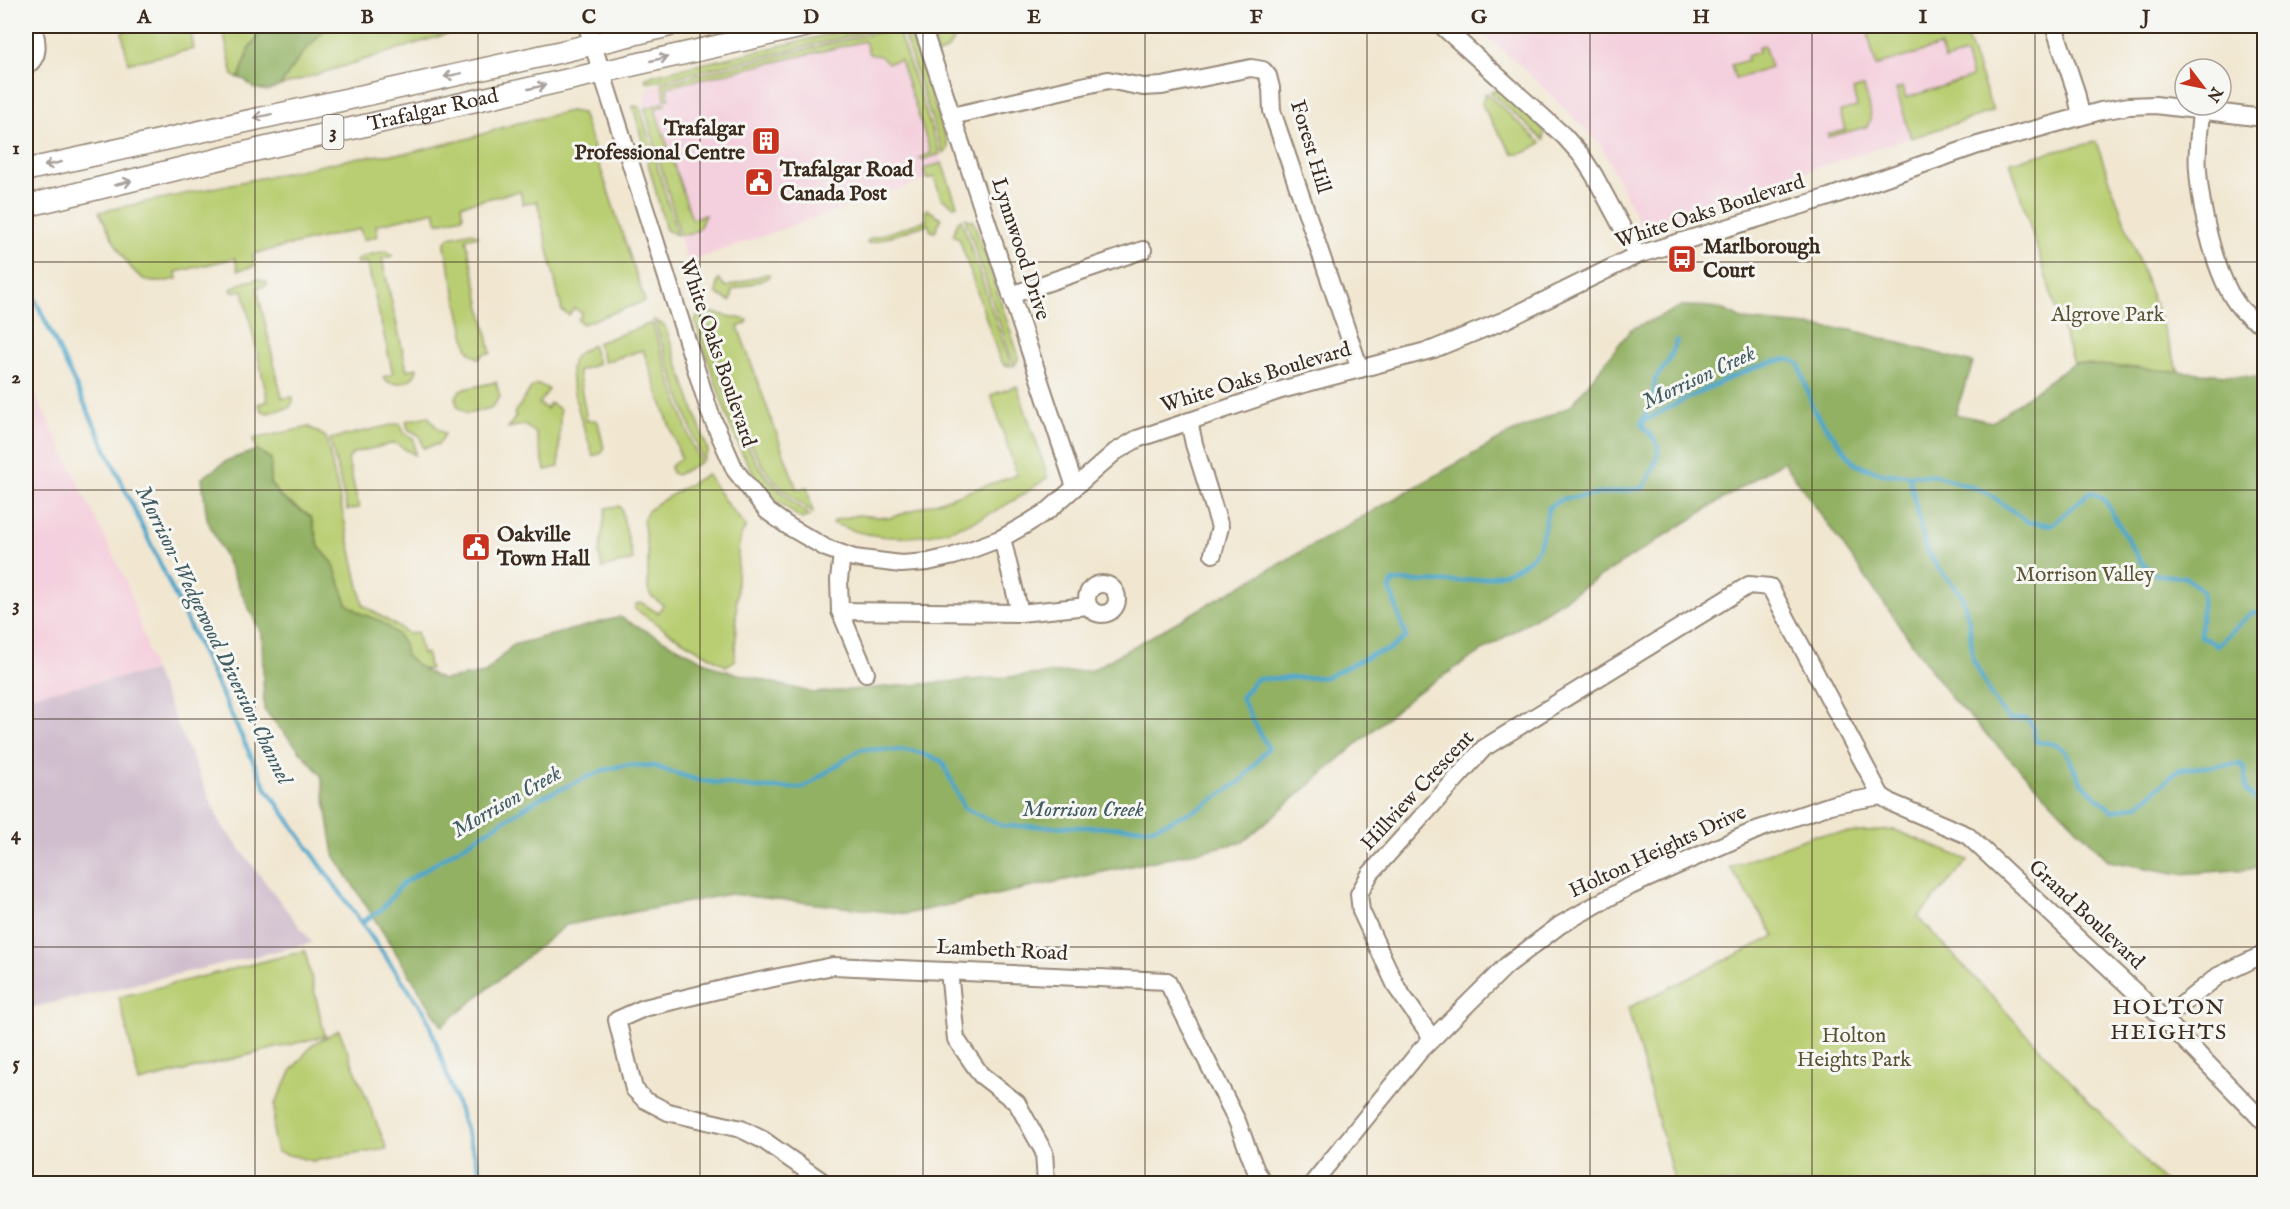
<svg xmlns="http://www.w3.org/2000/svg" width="2290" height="1209" viewBox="0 0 2290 1209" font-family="'IM FELL English',serif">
<rect width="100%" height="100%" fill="#f6f6f2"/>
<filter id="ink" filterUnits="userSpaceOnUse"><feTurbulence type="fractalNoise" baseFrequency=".0167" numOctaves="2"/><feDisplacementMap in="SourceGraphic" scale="12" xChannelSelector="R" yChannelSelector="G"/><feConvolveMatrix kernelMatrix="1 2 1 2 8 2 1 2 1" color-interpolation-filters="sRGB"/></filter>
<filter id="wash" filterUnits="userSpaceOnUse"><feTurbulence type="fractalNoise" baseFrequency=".008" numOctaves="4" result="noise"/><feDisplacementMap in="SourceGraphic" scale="24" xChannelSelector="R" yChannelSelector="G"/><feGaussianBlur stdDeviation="1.35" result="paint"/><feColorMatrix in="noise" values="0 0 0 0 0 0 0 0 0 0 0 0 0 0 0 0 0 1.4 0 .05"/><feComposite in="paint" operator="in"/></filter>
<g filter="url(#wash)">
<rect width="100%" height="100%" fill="#f1e7d1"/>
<g fill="#f4cfdd">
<path d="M1472 26H1963L1993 111 1776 181 1643 230 1601 145 1519 64Z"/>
<path d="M897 28 946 173 687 262 645 109 644 98 648 89 662 83Z"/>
<path d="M26 368 37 398 127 583 154 671 26 696Z"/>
</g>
<path fill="#d0bdcd" d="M154 671 221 824 312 943 26 1009V696Z"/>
<g fill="#b9ce72" stroke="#7a7c48" stroke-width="1.5">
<path d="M155 26H190L194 49 128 63 122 32Z"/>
<path d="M222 26H266L250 47 239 78 233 76Z"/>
<path d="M328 26H482L450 33 280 86 302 54Z"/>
<path d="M865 26H892L649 83 645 79 654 75Z"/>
<path d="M904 26 910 33 948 145 947 151 943 153 901 27Z"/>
<path d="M932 26H961L948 49 937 55 931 32Z"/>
<path d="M1866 26H1963L1993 111 1911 138 1896 89 1902 87 1906 98 1972 77 1965 54 1945 60 1940 46 1876 66Z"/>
<path d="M897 28 940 154 923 160 920 158 931 153 900 60 888 63 880 56 869 54 865 41 667 87 669 99H665L662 83Z"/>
<path d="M1764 45 1771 68 1735 79 1731 65 1748 60 1747 56 1759 52 1758 47Z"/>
<path d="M1862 87H1864C1867 99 1876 118 1866 127L1828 137V134L1845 130 1840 111 1857 107 1853 90Z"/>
<path d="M1495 90 1500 91 1544 130V140L1490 92Z"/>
<path d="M1486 93 1541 143C1532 148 1523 157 1512 153L1484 109 1482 103Z"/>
<path d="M664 102 666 104 655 109 692 219 705 215 699 229 691 234 680 235 645 109Z"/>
<path d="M633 106 640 107 677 235 666 230Z"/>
<path d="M570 111 582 113 645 301 583 324 578 320 582 313 574 308 569 315 562 311 537 201 523 204 520 191 461 205 463 217 438 223 435 211 376 225 378 236 363 240 360 229 253 254 255 266 238 270 235 258 176 272 177 279C170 280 161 283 153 282 129 280 110 232 99 212L360 157 408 153 470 138 514 124Z"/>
<path d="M2096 142 2179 372 2073 363 2010 162Z"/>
<path d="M942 163 957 205 954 206 941 198 934 177 927 179 924 171 926 168Z"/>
<path d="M927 209 941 218 935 232 931 231 928 224 871 243H867L869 239 927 220 925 212Z"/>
<path d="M965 218 973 221 975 225 1018 354V360L1014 366Z"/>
<path d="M961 219 1011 366 1004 365 999 357 959 238 953 235 958 221Z"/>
<path d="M472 232 478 236 466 239 491 353 483 354 479 359 470 352 467 347 445 247V242L450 237Z"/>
<path d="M387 251 392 256 382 259 407 370 417 368C417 383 390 389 383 377L393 374 367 262 358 264 356 261 363 256Z"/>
<path d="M766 274 770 275 768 278 732 290V298L730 301 717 294V283L719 279 726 287Z"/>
<path d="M257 279 267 282V285L257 288 282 398 293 397V402L289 408 267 413 262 411 258 404 268 401 243 290 232 292 231 289 239 284Z"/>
<path d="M704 311 748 320 747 323 738 327 797 490 807 487 813 513C797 501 780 489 768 473 735 428 722 363 704 311Z"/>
<path d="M700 312C717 361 729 415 755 460 768 483 790 500 810 516L801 519 773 497 754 474 742 453 729 422 695 321Z"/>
<path d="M654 320 664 325 667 332 708 451 703 460 695 440Z"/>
<path d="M652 323 692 445 701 462 677 475 672 473 670 467 681 458 643 350 604 362 597 343Z"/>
<path d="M592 345 598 364 578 371 587 421 595 420 598 422 604 449 602 453 593 456C587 435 567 384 572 363 574 354 585 349 592 345Z"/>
<path d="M496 382 500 397 491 408 467 414 458 407 455 399 460 390Z"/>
<path d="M537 384 549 389 539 404 547 409 550 403 560 409 559 467 545 470 536 433 524 425 508 428 516 416 514 414 531 388Z"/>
<path d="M1017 386 1048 477C996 516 935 548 867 534 855 532 843 527 832 523L836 520 858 515 890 518 1017 475 991 395Z"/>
<path d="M428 416 437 428 445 434 439 444 423 448 420 436 408 429 406 421Z"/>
<path d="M400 423 404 433 414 439 415 455 395 443 353 453 348 460 359 508 347 510 330 439Z"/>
<path d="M309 427 326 437 363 605 409 634 417 632 422 654 426 653 430 669H422L405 656 404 644 380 621 362 614 347 604 333 563 319 547 311 517 281 497 270 483 271 459 257 450 253 439Z"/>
<path d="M707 474 727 504 746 526 741 536 738 551 735 660 726 666 673 635 635 609 636 604 642 603 658 613 663 605 651 596 648 590V552L643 520 647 512 656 504Z"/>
<path d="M619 506 621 508 633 560 602 568 599 554 606 508Z"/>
<path d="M1895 830 1968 860 1918 917 2165 1183H1675L1628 1008 1775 936 1730 867 1815 835Z"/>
<path d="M305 951 325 1036 139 1082 119 997Z"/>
<path d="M339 1030 387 1149 313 1161 277 1152 273 1136 275 1104 292 1070 313 1044Z"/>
</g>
<g fill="#92b164" stroke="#666e41" stroke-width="1.5">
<path d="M266 26H328L302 54 280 86 267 91 253 88 245 80 239 78 250 47Z"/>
<path d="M1683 306C1708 306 1721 306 1743 320L1852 330 1973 363 1955 414 1992 422 2073 363 2264 378V868L2180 874 2109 861 1951 698 1783 461 1416 693 1243 842 906 914 730 894 566 925 442 1026 334 855 321 775 264 710 262 636 207 519 202 478 228 460 257 450 271 459 270 483 281 498 311 517 319 547 333 563 347 604 362 614 380 621 397 634 404 644 406 656 422 669 442 680 485 673 513 645 620 617 719 669 813 693 1092 670 1507 435 1571 406 1631 329Z"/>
</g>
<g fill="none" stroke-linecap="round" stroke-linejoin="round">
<g stroke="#4ca6ca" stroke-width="4.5">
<path d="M26 280 266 788 426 1014 480 1170 488 1184"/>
<path d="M1641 422 1653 400 1655 379 1668 362 1677 341"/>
<path d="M1909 475 1925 546 1938 568 1962 595 1969 621 1973 659 1991 696 2009 720 2026 719 2032 724 2036 742C2074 743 2064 757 2081 781 2090 792 2102 801 2112 811L2138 805 2180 769 2241 764 2245 770 2246 791 2264 807"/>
<path d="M362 922 381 910 402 884 540 798 604 770 625 765 653 766 697 780 755 788H803L861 749 914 751 942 761 964 808 1003 826 1153 828 1202 807 1241 781 1268 748 1241 698 1256 679 1327 677 1373 654 1389 650 1406 637 1390 589 1393 581C1434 582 1508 588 1536 552 1542 544 1546 518 1549 507L1562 499 1644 488C1649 476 1663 454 1656 442 1652 435 1645 431 1641 423 1665 409 1767 355 1791 360 1794 360 1796 362 1799 364L1814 411 1855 464 1884 474 1937 476 1986 492 2028 522 2052 525 2090 492 2104 499 2140 561 2156 575 2185 577 2203 591 2200 636 2217 645 2251 613 2264 612"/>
</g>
</g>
</g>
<g filter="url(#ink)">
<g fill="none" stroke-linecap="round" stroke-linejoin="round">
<g stroke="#968878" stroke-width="20">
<g id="minor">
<path d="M587 26 710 413 735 470 767 511 788 526 826 548 854 558 901 564 928 562 954 556 1002 538 1025 525 1049 510 1115 452 1137 439 1281 390 1434 349 1505 320 1637 255 1829 197 1978 145 2101 111 2129 106 2155 105 2264 118"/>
<path d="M922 26 1075 487"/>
<path d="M1442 26 1564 136 1581 155 1594 175 1637 255"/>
<path d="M2054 26 2076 92 2081 116"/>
<path d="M26 66C41 57 37 40 33 26"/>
<path d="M2201 110C2200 130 2196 151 2198 170 2200 207 2220 317 2264 323"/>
<path d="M952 116 1108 80 1143 87 1162 86 1251 68 1263 70 1268 76 1271 88 1272 111 1360 369"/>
<path d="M1011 295 1143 250"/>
<path d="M1189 421 1194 444 1220 527 1213 554"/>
<path d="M1002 538 1020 613"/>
<path d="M842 554 839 580 840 611 866 673"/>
<circle cx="1102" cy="599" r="15"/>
<path d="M840 611 1020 613 1088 606"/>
<path d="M1881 796 1894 804 1967 835 2164 1019 2264 1122"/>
<path d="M949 971 956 1039 981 1075 1017 1103 1044 1152 1046 1184"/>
<path d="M2164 1019 2218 976 2264 954"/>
<path d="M1432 1038 1397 988 1361 911 1359 894 1370 874 1484 748 1749 585 1770 587 1881 796"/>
<path d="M826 1184 763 1140 741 1129 668 1112 645 1100 634 1089 617 1020 644 1008 735 986 833 966 1167 981 1237 1121 1256 1171 1265 1184"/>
<path d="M1312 1184 1420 1051 1506 966 1560 925 1626 888 1759 829 1834 804 1881 796"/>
</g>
</g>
<g stroke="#968878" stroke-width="24">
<g id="major">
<path d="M26 170 560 52 668 26"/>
<path id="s1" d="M26 206 256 150 806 26"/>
</g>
</g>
<use href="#minor" stroke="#fff" stroke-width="16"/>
<use href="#major" stroke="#fff" stroke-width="21"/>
</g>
<defs><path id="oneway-shaft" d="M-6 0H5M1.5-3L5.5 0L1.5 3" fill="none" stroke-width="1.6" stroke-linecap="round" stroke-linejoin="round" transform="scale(1.5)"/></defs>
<g stroke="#a79f9a">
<use href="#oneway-shaft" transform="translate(659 59) rotate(-13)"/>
<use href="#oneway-shaft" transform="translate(453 75) rotate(168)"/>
<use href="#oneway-shaft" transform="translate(537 87) rotate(-13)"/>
<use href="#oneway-shaft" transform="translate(263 116) rotate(168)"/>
<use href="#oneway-shaft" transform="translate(53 164) rotate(167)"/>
<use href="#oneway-shaft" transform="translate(123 183) rotate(-14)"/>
</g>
</g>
<path fill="none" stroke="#3b2a1e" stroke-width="1.5" stroke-opacity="0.55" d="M255 26V1184M478 26V1184M700 26V1184M923 26V1184M1145 26V1184M1367 26V1184M1590 26V1184M1812 26V1184M2035 26V1184M26 262H2264M26 490H2264M26 719H2264M26 947H2264"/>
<defs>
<g id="building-square" transform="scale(1.5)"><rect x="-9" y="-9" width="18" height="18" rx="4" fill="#c8321e" stroke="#f6f6f2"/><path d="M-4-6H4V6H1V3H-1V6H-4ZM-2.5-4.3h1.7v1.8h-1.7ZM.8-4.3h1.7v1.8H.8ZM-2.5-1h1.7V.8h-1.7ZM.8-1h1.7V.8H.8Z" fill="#fff"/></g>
<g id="civic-square" transform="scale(1.5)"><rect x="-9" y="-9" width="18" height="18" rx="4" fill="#c8321e" stroke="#f6f6f2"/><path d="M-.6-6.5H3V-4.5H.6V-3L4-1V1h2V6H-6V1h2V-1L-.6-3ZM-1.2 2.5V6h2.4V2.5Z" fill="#fff"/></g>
<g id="bus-square" transform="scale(1.5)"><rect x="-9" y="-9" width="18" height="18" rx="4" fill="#c8321e" stroke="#f6f6f2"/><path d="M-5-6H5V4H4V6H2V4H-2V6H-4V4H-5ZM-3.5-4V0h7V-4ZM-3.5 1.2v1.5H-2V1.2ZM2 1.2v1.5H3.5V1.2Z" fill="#fff"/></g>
</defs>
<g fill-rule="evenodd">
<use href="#building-square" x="766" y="141"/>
<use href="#civic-square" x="759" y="182"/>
<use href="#bus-square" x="1682" y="259"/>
<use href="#civic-square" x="476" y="547"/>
</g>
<g text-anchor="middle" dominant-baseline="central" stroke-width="6" stroke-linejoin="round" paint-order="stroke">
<rect fill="#f6f6f2" stroke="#73675e" stroke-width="1.5" x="322.5" y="115" width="21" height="34" rx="4.5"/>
<g font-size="20" font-weight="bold" fill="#3b2a1e">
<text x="333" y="132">3</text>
</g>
<g font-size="21" fill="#3b2a1e" stroke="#f6f6f2">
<text stroke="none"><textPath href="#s1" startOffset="418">Trafalgar Road</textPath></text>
<text transform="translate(1310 147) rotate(73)">Forest Hill</text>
<text transform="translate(1710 212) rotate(-18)">White Oaks Boulevard</text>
<text transform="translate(1020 249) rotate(72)">Lynnwood Drive</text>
<text transform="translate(717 353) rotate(71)">White Oaks Boulevard</text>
<text transform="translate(1256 378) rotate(-17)">White Oaks Boulevard</text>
<text transform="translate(1418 791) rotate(-47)">Hillview Crescent</text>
<text transform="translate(1658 852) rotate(-25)">Holton Heights Drive</text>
<text transform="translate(2086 915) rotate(43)">Grand Boulevard</text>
<text transform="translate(1002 951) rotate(3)">Lambeth Road</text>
</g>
<g font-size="21" font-weight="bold" fill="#3b2a1e" stroke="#f6f6f2" text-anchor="start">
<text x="745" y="129" text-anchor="end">Trafalgar<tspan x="745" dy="24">Professional Centre</tspan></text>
<text x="780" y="170">Trafalgar Road<tspan x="780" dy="24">Canada Post</tspan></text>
<text x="1703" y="247">Marlborough<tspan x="1703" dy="24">Court</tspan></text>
<text x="497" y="535">Oakville<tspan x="497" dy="24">Town Hall</tspan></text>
</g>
<g font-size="21" fill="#5a5333" stroke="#f6f6f2">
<text x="2108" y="315">Algrove Park</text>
<text x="2085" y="575">Morrison Valley</text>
<text x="1854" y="1036">Holton<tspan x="1854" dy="24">Heights Park</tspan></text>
</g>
<g font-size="22" font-style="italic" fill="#425c63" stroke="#f6f6f2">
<text transform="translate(1699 378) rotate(-25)">Morrison Creek</text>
<text transform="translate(213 635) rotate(64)">Morrison-Wedgewood Diversion Channel</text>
<text transform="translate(507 802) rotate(-30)">Morrison Creek</text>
<text x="1083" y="810">Morrison Creek</text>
</g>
<g font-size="22" letter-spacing="1.5" fill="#3b2a1e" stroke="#f6f6f2">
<text x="2169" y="1008">HOLTON<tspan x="2169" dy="25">HEIGHTS</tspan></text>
</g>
</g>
<rect width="2290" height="1209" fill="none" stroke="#f6f6f2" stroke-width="66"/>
<g transform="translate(2203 87) rotate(122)"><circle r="28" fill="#f6f6f2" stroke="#aba49d" stroke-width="1.5"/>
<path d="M0-4.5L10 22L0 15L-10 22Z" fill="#c8321e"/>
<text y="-9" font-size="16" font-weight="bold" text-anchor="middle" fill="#3b2a1e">N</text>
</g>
<rect x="33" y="33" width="2224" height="1143" fill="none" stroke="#3b2a1e" stroke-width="2"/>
<g font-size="20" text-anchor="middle" font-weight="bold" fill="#3b2a1e">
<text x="144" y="23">A</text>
<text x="367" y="23">B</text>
<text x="589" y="23">C</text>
<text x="811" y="23">D</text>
<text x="1034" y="23">E</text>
<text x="1256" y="23">F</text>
<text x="1479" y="23">G</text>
<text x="1701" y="23">H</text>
<text x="1923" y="23">I</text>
<text x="2146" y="23">J</text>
<text x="16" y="154">1</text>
<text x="16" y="383">2</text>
<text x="16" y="611">3</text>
<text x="16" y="840">4</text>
<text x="16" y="1069">5</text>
</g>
</svg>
